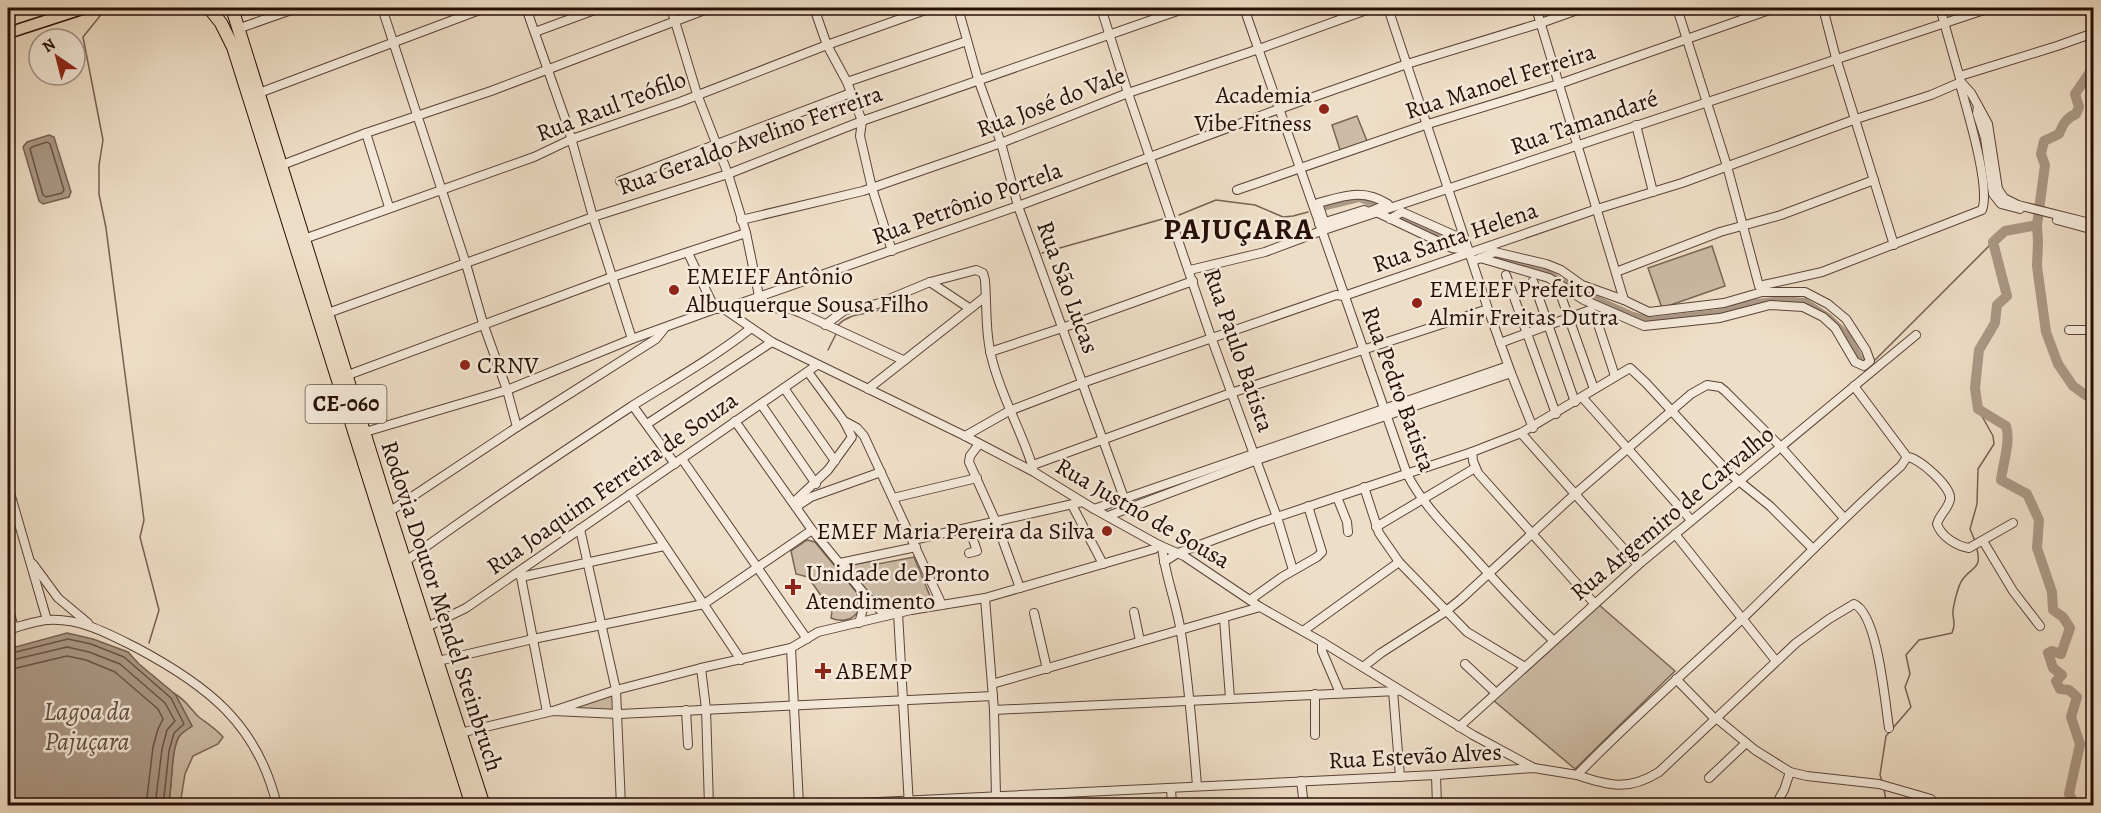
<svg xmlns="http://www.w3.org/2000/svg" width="2101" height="813" viewBox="0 0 2101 813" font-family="Alegreya,serif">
<rect width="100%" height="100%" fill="#efdec7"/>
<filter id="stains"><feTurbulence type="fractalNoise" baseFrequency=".00333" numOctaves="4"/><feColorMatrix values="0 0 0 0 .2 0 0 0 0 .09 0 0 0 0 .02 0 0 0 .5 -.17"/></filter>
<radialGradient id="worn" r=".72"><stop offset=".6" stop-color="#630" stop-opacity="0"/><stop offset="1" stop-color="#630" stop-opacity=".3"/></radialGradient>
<g fill="#cdbba6" stroke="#7a6556" stroke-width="1.5">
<path d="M1357 116 1367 141 1340 150 1332 125Z"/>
<path d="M1712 246 1725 286 1662 308 1648 268Z"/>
<path d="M807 540 815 542 857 593C867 612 849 626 831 618L832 611 808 577 796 574 791 551Z"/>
<path d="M914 557 932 601 880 611 846 566 877 560 878 564Z"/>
<path d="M1598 604 1675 671 1575 769 1493 700Z"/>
<path d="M175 694C186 700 191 710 200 718 208 724 216 729 223 737L218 744 193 756 185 774 180 805 168 806C173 787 170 749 180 735 183 732 188 729 192 726Z"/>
<path d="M611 696 613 697 615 710 567 709Z"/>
</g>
<g fill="#ab9886" stroke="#766153" stroke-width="1.5">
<path d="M49 135 54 137 71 192 69 197 43 204 39 201 23 147 27 142Z"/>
<path d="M67 633 93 639 128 652 139 664 175 694 192 726C188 729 183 732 180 735 170 749 173 787 168 805H8V649Z"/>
</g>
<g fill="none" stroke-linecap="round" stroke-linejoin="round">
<g stroke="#695446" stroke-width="1.5">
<path d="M47 142 50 144 64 190 62 193 46 197 43 195 30 149 32 147Z"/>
<path d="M8 654 68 639 91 644 124 657 171 698 184 724 174 733 169 751 163 806"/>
<path d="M8 661 67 647 89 652 120 664 165 703 175 721 167 730 162 749 155 806"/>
<path d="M8 670 67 656 86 660 115 672 158 709 163 719 158 729 153 747 146 806"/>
</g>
<g stroke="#766153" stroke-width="1.5">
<path d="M104 11 83 37 103 140 99 165V194L106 228 144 520 140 537 159 610 149 643"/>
<path d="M1179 215 1216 200 1255 205 1283 217 1293 216 1308 212"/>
<path d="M1042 253 1166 218"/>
<path d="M838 325C850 313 864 315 879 310 888 307 897 301 905 296"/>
<path d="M828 350 836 334"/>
<path d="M1874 361 1993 242"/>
<path d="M1975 541 1970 529 1977 504 1978 469 1994 444 1993 436 1978 409"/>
<path d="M1882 781 1880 775 1886 736 1911 707 1905 687 1910 674 1906 655 1919 640 1952 633C1955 625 1954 623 1953 615 1952 609 1958 587 1961 582 1970 566 1984 571 1976 546"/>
<path d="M1884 789 1887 806"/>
</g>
<g stroke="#ab9886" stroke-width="6">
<path d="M1322 208 1359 199 1375 205"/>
<path d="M1401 217 1460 244"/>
<path d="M1489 256 1545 271 1577 290 1633 315 1651 320 1719 312 1756 302 1782 299 1805 301 1828 316 1847 334 1862 361"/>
</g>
<g stroke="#ab9886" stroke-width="10">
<path d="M2094 72H2090L2075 94 2079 107 2076 114C2066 118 2063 124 2059 134L2044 141 2041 154 2045 165 2037 225 2038 242 2037 266 2046 332 2058 364 2073 386 2094 401"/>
<path d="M2037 225 2005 231 1993 242 2007 296 1997 305 1995 323 1979 350 1975 388 1978 409 2006 426C2011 441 2003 463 2001 480L2027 494 2039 520 2037 548 2052 592 2053 610 2063 617 2070 628 2061 654 2052 651 2048 653 2053 668 2062 675 2056 681 2060 689 2069 690 2077 697 2071 717 2080 744 2069 794 2076 806"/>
</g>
<g stroke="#594337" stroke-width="10">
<g id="minor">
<path d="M382 8 466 264 483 323 507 390 517 427"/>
<path d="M526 8 568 127 593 217 632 339"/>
<path d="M671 8 697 94 728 174 746 233 759 296 770 308 791 309 801 313 903 360"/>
<path d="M814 8 827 45 847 82 862 121 860 136 872 188 892 251"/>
<path d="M958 8 978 79 1001 143 1018 206 1124 498 1131 506"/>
<path d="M1101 8 1128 93 1211 337 1277 517 1293 570"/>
<path d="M1244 8 1407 474C1423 505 1447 528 1470 553 1497 583 1524 613 1553 640"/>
<path d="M1388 8 1488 309 1511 373 1533 428"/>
<path d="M1536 8 1624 300"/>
<path d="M1677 8 1727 166 1759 286 1822 272 1982 210C1991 187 1967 110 1960 84"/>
<path d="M1823 8 1836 58 1894 245"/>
<path d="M1940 8 1961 82 1971 93 1988 124 1998 189 2004 198 2018 205 2094 224"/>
<path d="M2092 8 2094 11"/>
<path d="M240 28 297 8"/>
<path d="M535 32 600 8"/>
<path d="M1960 76 2057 46 2088 35 2094 31"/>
<path d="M847 82 967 41"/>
<path d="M259 93 485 8"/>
<path d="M1978 106 1977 113 1985 138 1993 194 2001 204 2020 209"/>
<path d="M1636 125 1653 192"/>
<path d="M366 133 389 207"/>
<path d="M282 165 366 133 491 91 710 8"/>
<path d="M620 181 851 93"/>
<path d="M1237 190 1428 124 1559 84 1775 8"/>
<path d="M1376 212 1452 248 1460 249 1463 247 1458 237 1402 212 1390 219"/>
<path d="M741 220 863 191 1001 143 1128 93 1259 49 1372 8"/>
<path d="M2057 220 2094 230"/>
<path d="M1319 224 1364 210 1369 212 1388 204C1363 188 1344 196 1318 203L1324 221"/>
<path d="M304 239 534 157 572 139 680 102 827 45 931 8"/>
<path d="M688 253 715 309"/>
<path d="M1473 261 1495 252 1546 264 1561 270 1582 285 1624 300 1649 312 1724 303 1762 292H1805L1828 304 1846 319 1866 350 1870 361 1864 366 1855 362 1835 328 1823 317 1803 307 1770 305 1720 318 1644 326 1584 300 1549 278 1480 258"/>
<path d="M1190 270 1265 252 1321 231 1990 8"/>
<path d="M1616 272 1720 232 1781 215 1874 180"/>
<path d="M1506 275 1556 414"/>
<path d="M1533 281 1575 402"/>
<path d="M930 282 969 308"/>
<path d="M1560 293 1594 389"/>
<path d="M724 309 772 342 965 436 1034 472 1094 509 1159 545 1184 556 1260 607 1322 642 1473 735 1534 768"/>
<path d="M328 313 593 217 728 174 862 121 1186 8"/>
<path d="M825 325 845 310 877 304 930 282 976 270 983 273 985 280C987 308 985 335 993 363 1003 400 1022 432 1033 468"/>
<path d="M2069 330H2094"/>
<path d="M1500 343 1590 310 1597 321 1615 376"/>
<path d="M990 352 1062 328 1193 281"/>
<path d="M348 375 612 277 746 233"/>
<path d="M1854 386 1907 457C1918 457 1952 487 1950 499 1949 508 1939 515 1937 524 1941 536 1956 546 1969 548L2013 523"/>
<path d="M784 388 835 461"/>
<path d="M868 389 985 297"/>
<path d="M1582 397 1691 520"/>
<path d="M761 404 816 484"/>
<path d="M633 406 675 464"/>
<path d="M735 421 812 530 866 596 886 616"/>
<path d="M844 421 857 428 864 436 942 605"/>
<path d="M647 424 772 342"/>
<path d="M365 432 507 390 632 339 715 309H724L1018 206 1279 109 1407 64 1541 23 1583 8"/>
<path d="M1521 433 1638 565"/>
<path d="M965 436 1009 411 1082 383 1336 295 1344 296 1597 209 1682 183 1856 119 1931 95 1961 82"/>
<path d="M979 444 970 456 969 462 996 522 1020 588"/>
<path d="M1472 452 1473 461 1478 473 1594 603"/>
<path d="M682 459 807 639"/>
<path d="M1033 465 1231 393 1488 309"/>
<path d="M8 486 47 620"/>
<path d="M1364 487 1379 533 1399 562 1467 632 1525 667"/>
<path d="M630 494 741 660"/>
<path d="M1337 497 1347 522 1348 532"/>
<path d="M893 498 977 478"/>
<path d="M794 502 828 470 852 437 844 421 808 372"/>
<path d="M1072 505 1103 564"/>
<path d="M796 507 811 497 881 472"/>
<path d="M1094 509 1508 366"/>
<path d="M389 512 517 427 656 339 664 329"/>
<path d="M1108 516 1257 460 1511 373"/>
<path d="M1376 527 1475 468"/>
<path d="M969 528 977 551 969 553"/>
<path d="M580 529 616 690 621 806"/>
<path d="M1675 534 1776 661"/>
<path d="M913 540 1082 502"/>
<path d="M1983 541 2013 591 2040 626"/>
<path d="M1162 547C1165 576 1177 604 1181 633 1189 684 1193 735 1197 786"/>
<path d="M406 561C480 507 556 456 632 406 672 381 713 358 750 329"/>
<path d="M1164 562 1178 553 1259 523 1472 452 1521 433 1630 368 1646 383 1729 473 1770 506 1813 549"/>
<path d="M840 563 916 547"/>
<path d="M33 564 58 598 88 623"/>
<path d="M518 574 521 577 547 712"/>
<path d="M521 577 664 546"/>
<path d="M985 598 994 710 996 796"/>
<path d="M1250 600 1282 577 1317 557 1322 552 1308 506"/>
<path d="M8 606 14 628"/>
<path d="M1134 612 1140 641"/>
<path d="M898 613 909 806"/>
<path d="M1034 613 1047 669"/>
<path d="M1224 619 1230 698"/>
<path d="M859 623 863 609 861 591"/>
<path d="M427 627 466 608 817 365"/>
<path d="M8 630C20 626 35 621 48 620 80 618 107 633 135 647 205 684 258 723 277 806"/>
<path d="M1303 631 1399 562"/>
<path d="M1322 642V651L1340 693"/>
<path d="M791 648 799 805"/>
<path d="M438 661 533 639 704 604 812 530"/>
<path d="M1465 664 1496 693"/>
<path d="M1363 667 1381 653 1445 612 1461 599 1575 494 1691 394 1707 385 1720 387 1725 391 1781 447 1844 518"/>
<path d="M701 668 706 709 709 806"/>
<path d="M1676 679 1715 719"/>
<path d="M992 684 1260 607"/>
<path d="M1393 691 1400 777"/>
<path d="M686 710 688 745"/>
<path d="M994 710 1397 691"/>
<path d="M553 711 616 690 701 668 791 648 818 632 911 610 985 598 1154 549 1159 545"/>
<path d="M1716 718 1755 750 1790 772 1807 776 1879 784 1931 799"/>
<path d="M1459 727 1638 565 1916 335"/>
<path d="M460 733 553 711 619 714 993 696"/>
<path d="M1315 735V694"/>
<path d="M1436 775 1437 806"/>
<path d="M1577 775C1609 786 1629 791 1659 772L1796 643 1829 619 1854 604C1878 614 1885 703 1889 728"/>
<path d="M1709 778 1746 743"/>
<path d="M1301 781 1304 806"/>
<path d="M1171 788 1172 806"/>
<path d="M1039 795 1040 806"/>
<path d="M796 806 1436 775 1534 768 1577 775C1630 720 1688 670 1743 618 1796 567 1846 515 1901 466L1907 457"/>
<path d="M1775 806 1784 790 1790 772"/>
</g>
</g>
<g stroke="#270f07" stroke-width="13">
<path id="major" d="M8 33 85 8"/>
</g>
<g stroke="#270f07" stroke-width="14">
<g id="highway">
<path d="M209 8 221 23 233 47 472 806"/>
<path d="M232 8 389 512 484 806"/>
</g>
</g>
<use href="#minor" stroke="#f5eadb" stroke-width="8"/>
<use href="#major" stroke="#efdec7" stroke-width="10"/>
<use href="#highway" stroke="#efdec7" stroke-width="12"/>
</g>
<g fill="#8f2418" stroke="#f5eadb" stroke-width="2">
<circle cx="1324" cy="109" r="6"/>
<circle cx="674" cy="290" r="6"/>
<circle cx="1417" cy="303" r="6"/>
<circle cx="465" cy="365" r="6"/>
<circle cx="1107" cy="531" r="6"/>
<path d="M790 578h6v6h6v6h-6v6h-6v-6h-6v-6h6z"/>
<path d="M820 662h6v6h6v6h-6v6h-6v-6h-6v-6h6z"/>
</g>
<g text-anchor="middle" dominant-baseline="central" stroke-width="5" stroke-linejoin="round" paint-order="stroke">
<rect fill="#f5eadb" stroke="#655147" stroke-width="1.5" x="305.5" y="385" width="81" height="38" rx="4.5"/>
<g font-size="22" font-weight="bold" fill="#270f07">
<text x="346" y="404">CE-060</text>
</g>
<g font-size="24" fill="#270f07" stroke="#f5eadb">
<text transform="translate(1500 81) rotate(-18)">Rua Manoel Ferreira</text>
<text transform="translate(1051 102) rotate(-21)">Rua José do Vale</text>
<text transform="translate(611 106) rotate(-21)">Rua Raul Teófilo</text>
<text transform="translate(1584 122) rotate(-19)">Rua Tamandaré</text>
<text transform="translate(750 140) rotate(-20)">Rua Geraldo Avelino Ferreira</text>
<text transform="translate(967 203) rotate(-20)">Rua Petrônio Portela</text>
<text transform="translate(1455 237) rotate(-19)">Rua Santa Helena</text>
<text transform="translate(1068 287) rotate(70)">Rua São Lucas</text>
<text transform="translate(1239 350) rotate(71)">Rua Paulo Batista</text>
<text transform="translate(1399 389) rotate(70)">Rua Pedro Batista</text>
<text transform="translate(612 483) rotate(-35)">Rua Joaquim Ferreira de Souza</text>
<text transform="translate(1143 513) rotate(30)">Rua Justno de Sousa</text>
<text transform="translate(1672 513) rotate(-40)">Rua Argemiro de Carvalho</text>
<text transform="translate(442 606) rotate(72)">Rodovia Doutor Mendel Steinbruch</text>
<text transform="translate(1415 756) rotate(-3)">Rua Estevão Alves</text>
</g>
<g font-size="24" fill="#270f07" stroke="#f5eadb" text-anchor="start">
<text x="1312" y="95" text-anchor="end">Academia<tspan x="1312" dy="28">Vibe Fitness</tspan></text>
<text x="686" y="276">EMEIEF Antônio<tspan x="686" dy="28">Albuquerque Sousa Filho</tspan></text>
<text x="1429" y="289">EMEIEF Prefeito<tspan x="1429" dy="28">Almir Freitas Dutra</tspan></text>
<text x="477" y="365">CRNV</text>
<text x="1095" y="531" text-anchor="end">EMEF Maria Pereira da Silva</text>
<text x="806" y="573">Unidade de Pronto<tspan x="806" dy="28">Atendimento</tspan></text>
<text x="836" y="671">ABEMP</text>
</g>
<g font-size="26" font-style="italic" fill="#624d40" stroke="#f5eadb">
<text x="87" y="711">Lagoa da<tspan x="87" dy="30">Pajuçara</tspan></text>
</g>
<g font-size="30" font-weight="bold" letter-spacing="1.5" fill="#270f07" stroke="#f5eadb">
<text x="1239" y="229">PAJUÇARA</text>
</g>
</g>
<rect width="2101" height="813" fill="none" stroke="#efdec7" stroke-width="30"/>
<rect x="9" y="9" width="2083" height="795" fill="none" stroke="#270f07" stroke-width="3"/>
<rect x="15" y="15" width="2071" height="783" fill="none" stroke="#270f07" stroke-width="1.5"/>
<g transform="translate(57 57) rotate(325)"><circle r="28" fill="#f5eadb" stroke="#a39286" stroke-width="1.5"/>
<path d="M0-4.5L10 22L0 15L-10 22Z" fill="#8f2418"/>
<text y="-9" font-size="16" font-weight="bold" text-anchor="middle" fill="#270f07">N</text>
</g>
<rect width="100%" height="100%" filter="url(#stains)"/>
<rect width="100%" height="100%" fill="url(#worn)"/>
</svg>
